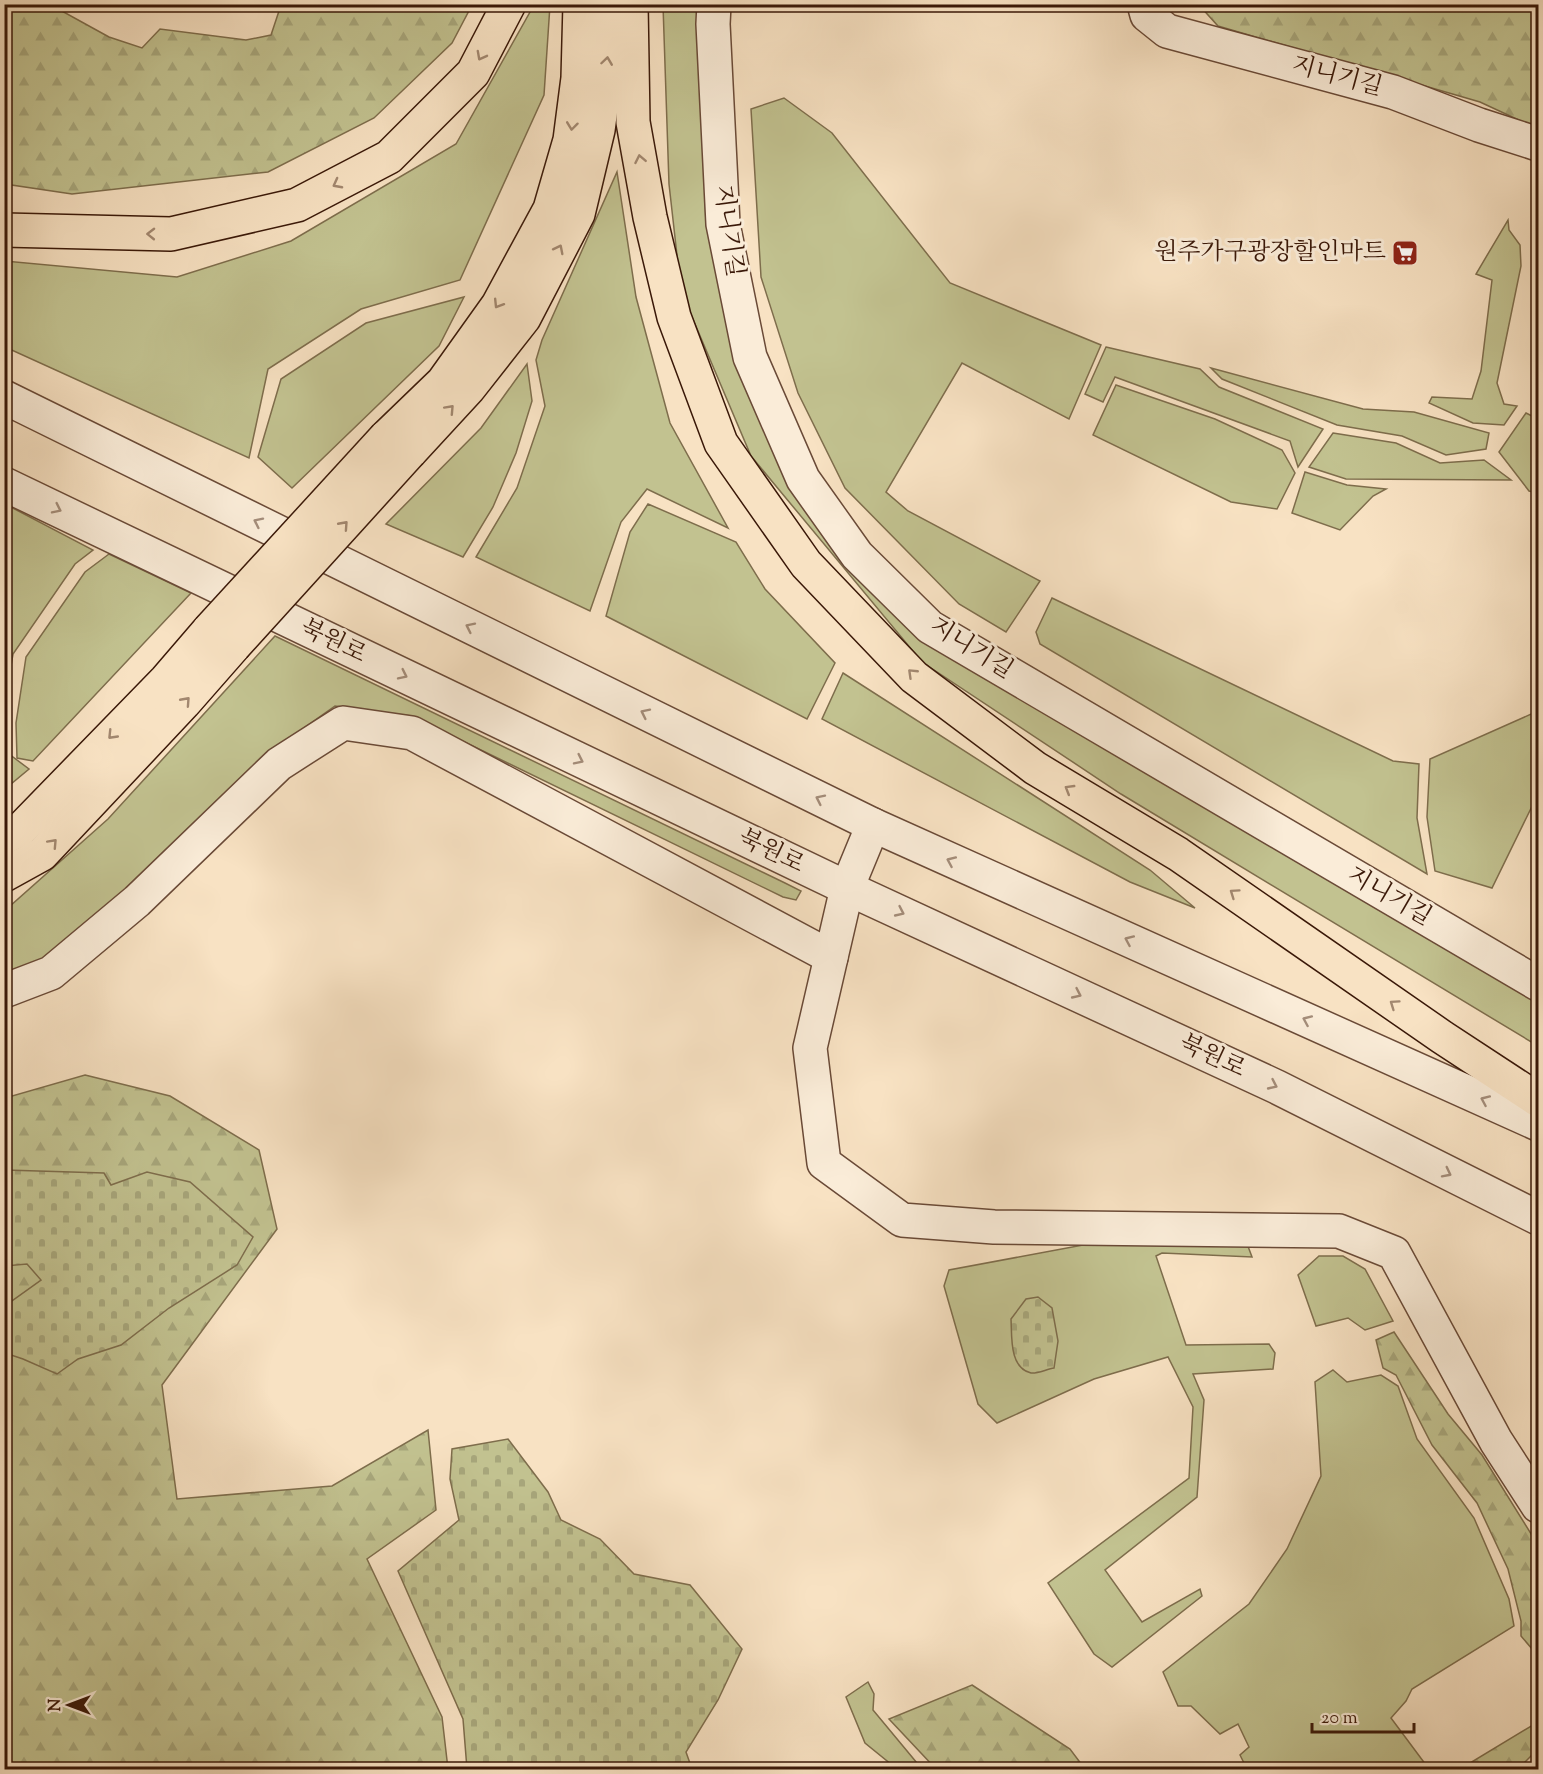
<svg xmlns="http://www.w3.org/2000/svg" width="1543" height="1774" viewBox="0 0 1543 1774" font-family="'Sorts Mill Goudy','Noto Serif KR',serif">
<defs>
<pattern id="forest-firs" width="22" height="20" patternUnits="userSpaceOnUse" patternTransform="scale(1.5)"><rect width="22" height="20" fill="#c2c290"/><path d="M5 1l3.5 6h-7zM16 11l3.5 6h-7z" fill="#a7a67b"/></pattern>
<pattern id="cemetery-stones" width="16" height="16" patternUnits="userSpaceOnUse" patternTransform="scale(1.5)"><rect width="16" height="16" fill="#c2c290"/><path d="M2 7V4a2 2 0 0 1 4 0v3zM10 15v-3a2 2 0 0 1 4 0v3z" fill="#a7a67b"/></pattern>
</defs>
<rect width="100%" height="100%" fill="#f8e2c3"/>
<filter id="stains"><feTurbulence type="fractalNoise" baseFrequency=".00333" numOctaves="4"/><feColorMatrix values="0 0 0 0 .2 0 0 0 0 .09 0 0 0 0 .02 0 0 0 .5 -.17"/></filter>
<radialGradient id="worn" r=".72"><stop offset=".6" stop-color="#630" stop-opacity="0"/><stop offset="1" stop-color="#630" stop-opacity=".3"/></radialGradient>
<g fill="#c2c290" stroke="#7e6d4c" stroke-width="1.5">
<path d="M534 5H550L544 95 460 280 361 309 268 369 249 458 5 347V261L177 277 291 241 456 144Z"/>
<path d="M663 5H699L706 225 763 423 853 563 1538 1000V1046L1121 794 922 662 751 456 681 291 669 184Z"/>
<path d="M784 98 832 133 950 283 1101 345 1069 419 962 363 886 492 908 511 1040 581 1006 632 959 604 845 488 798 393 761 277 751 109Z"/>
<path d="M617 172 636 297 670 423 728 528 647 489 621 522 590 611 476 557 517 488 545 406 536 360 542 340Z"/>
<path d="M1508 220 1509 230 1520 245 1521 266 1497 383 1504 404 1517 406 1504 425 1473 423 1429 403 1432 397 1472 399 1481 371 1492 280 1476 274Z"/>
<path d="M464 297 439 346 292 488 258 457 281 379 366 323Z"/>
<path d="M1106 347 1200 369 1219 387 1323 429 1298 467 1290 441 1115 377 1103 402 1085 394Z"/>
<path d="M527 364 532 401 516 453 493 507 463 557 386 524 481 428Z"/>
<path d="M1211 368 1363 409 1414 412 1489 433 1486 449 1446 455 1402 436 1337 425 1222 379Z"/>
<path d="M1116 385 1215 419 1282 450 1295 473 1277 509 1231 502 1093 435Z"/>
<path d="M1526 413 1538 419V493L1529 491 1499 452Z"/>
<path d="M1333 433 1396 443 1440 463 1484 460 1511 480 1346 479 1309 467Z"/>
<path d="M1305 472 1347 485 1386 489 1373 496 1340 530 1292 513Z"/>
<path d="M5 504 93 550 75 564 13 654 5 700Z"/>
<path d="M648 504 736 542 765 589 835 663 807 719 606 616 630 532Z"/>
<path d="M109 554 191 593 33 761 17 758 16 723 26 657 85 572Z"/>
<path d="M1052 598 1393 761 1419 764 1417 818 1427 874 1040 644 1036 632Z"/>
<path d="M275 636 785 883 801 891 796 900 783 897 411 716 335 706 260 759 149 877 46 960 5 974 4 908 10 906 108 819Z"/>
<path d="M843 673 1150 870 1195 908 1130 882 822 719Z"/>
<path d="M1538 711V794L1492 888 1435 871 1427 817 1430 759Z"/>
<path d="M5 751 29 769 5 789H4Z"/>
<path d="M1142 1234 1246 1241 1252 1257 1162 1253 1156 1256 1186 1345 1269 1344 1275 1353 1273 1369 1193 1374 1204 1400 1197 1497 1105 1570 1142 1622 1200 1589 1202 1596 1112 1667 1094 1654 1048 1583 1189 1478 1193 1407 1168 1357 1094 1379 997 1423 978 1404 944 1286 949 1270Z"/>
<path d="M1319 1256H1343L1365 1269 1393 1321 1365 1330 1348 1318 1316 1326 1298 1275Z"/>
<path d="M1333 1370 1347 1382 1381 1375 1398 1386 1417 1439 1474 1518 1509 1599 1514 1626 1412 1689 1406 1701 1391 1718 1429 1769H1247L1240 1755 1249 1747 1238 1724 1220 1734 1191 1706H1178L1163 1672 1249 1604 1287 1549 1321 1476 1315 1382Z"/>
<path d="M868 1682 874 1694 873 1710 922 1769H897L865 1743 846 1697Z"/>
</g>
<g fill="url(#forest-firs)" stroke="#7e6d4c" stroke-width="1.5">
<path d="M5 4 51 5 109 37 142 48 160 29 246 40 271 35 281 5H472L452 43 374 118 268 172 72 194 5 184Z"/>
<path d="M1199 5H1538V129L1480 102 1218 26Z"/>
<path d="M85 1075 170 1096 259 1150 277 1229 162 1385 177 1499 332 1486 428 1430 436 1510 367 1559 442 1717 448 1769 5 1770V1098Z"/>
<path d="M1394 1332 1448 1414 1482 1455 1538 1545V1656L1521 1636V1621L1508 1569 1477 1503 1432 1445 1396 1375 1383 1368 1376 1340Z"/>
<path d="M972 1685 1070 1749 1085 1769H936L889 1719Z"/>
<path d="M1538 1722V1749L1518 1769H1460Z"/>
</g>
<g fill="url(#cemetery-stones)" stroke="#7e6d4c" stroke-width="1.5">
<path d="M5 1170 104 1173 111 1185 147 1172 190 1182 253 1237 237 1265 169 1308 121 1345 78 1359 57 1374 23 1359 5 1353V1306L41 1280 27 1264 5 1266Z"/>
<path d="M1038 1297 1052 1308 1058 1341 1054 1368C1047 1369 1037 1374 1031 1373 1009 1368 1012 1336 1011 1319L1026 1299Z"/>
<path d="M508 1439 548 1492 561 1520 600 1539 634 1574 690 1585 742 1649 718 1700 686 1752 692 1769H467L463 1719 398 1571 459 1520 450 1479 452 1449Z"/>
</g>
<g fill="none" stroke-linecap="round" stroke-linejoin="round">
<g stroke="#6a4a37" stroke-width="36">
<g id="minor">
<path d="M714 4 713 24 723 224 750 357 803 479 857 555 930 627 1538 984"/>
<path d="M1144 4 1147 15 1167 31 1393 92 1479 125 1538 144"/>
<path d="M4 397 873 825 1538 1124"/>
<path d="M4 484 847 888 1277 1087 1538 1218"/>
<path d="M873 825 847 888 810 1048 824 1163 902 1220 994 1227 1339 1231 1394 1253 1496 1441 1538 1506"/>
<path d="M4 991 51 973 137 901 279 764 343 723 412 733 831 957"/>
</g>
</g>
<g stroke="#3a1808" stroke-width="36">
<g id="highway">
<path d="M631 4 633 122 650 217 674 317 721 443 806 564 914 677 1035 768 1178 854 1442 1037 1538 1100"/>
<path d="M4 230 171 234 297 205 389 157 473 73 509 4"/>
<path d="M386 437 443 382 498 305 550 209 570 140 578 78 580 4"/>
<path d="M410 452 469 388 524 318 578 214 598 130 610 42 612 5"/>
<path d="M4 838 21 829 166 680 209 630"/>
<path d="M4 875 42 854 184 703 234 646"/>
</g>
</g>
<use href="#minor" stroke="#faecd8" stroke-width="33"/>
<use href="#highway" stroke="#f8e2c3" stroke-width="33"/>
<g stroke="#3a1808" stroke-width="36" stroke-linecap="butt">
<g id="highway-bridge">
<path d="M209 630 386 437"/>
<path d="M234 646 410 452"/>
</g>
</g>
<use href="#highway-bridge" stroke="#f8e2c3" stroke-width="33"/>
</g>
<defs><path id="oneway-chevron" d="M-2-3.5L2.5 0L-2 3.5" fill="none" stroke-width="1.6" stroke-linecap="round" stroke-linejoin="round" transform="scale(1.5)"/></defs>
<g stroke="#a2876f">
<use href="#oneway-chevron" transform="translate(481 56) rotate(118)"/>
<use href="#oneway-chevron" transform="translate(607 61) rotate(-82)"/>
<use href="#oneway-chevron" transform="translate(572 126) rotate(97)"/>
<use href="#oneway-chevron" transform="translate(640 159) rotate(-101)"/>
<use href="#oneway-chevron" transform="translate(337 184) rotate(152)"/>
<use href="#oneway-chevron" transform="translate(151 234) rotate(-179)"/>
<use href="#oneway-chevron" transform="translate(559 249) rotate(-63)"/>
<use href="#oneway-chevron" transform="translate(498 304) rotate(122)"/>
<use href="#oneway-chevron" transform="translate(450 409) rotate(-47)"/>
<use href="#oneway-chevron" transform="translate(344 525) rotate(-48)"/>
<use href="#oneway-chevron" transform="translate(912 673) rotate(-136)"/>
<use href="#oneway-chevron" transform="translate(186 701) rotate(-48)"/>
<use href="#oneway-chevron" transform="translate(112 735) rotate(134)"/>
<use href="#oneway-chevron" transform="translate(1069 789) rotate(-149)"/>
<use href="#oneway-chevron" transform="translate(53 843) rotate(-47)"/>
<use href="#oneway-chevron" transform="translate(1234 893) rotate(-145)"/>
<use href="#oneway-chevron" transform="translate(1394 1004) rotate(-145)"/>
</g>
<g stroke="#a48d7a">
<use href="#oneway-chevron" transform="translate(57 509) rotate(26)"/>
<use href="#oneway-chevron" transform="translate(258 522) rotate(-154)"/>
<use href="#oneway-chevron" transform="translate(470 627) rotate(-154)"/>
<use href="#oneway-chevron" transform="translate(403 675) rotate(26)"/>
<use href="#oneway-chevron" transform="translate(645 713) rotate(-154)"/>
<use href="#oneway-chevron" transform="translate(579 760) rotate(26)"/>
<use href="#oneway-chevron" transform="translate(820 799) rotate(-154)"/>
<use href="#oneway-chevron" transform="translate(951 861) rotate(-156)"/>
<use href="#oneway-chevron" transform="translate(900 912) rotate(25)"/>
<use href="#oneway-chevron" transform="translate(1129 940) rotate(-156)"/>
<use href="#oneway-chevron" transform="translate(1077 994) rotate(25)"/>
<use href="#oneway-chevron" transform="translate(1307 1020) rotate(-156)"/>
<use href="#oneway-chevron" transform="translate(1273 1085) rotate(25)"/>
<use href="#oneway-chevron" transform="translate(1485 1100) rotate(-156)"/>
<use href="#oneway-chevron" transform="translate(1447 1173) rotate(27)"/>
</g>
<defs>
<g id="supermarket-square" transform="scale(1.35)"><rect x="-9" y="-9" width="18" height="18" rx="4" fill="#8f2418" stroke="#faecd8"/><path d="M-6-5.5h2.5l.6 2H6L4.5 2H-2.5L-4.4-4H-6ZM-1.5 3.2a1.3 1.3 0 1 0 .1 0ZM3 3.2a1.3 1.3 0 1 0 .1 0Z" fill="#fff"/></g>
</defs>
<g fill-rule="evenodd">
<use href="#supermarket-square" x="1405" y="253"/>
</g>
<g text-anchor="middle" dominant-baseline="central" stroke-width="6" stroke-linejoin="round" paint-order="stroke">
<g font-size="24" fill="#3a1808" stroke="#faecd8">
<text transform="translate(1337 77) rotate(15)">지니기길</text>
<text transform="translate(728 231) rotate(82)">지니기길</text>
<text transform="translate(333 642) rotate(26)">북원로</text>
<text transform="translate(971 649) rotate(32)">지니기길</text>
<text transform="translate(771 852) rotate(26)">북원로</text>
<text transform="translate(1389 897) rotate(30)">지니기길</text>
<text transform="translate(1212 1057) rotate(25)">북원로</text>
</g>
<g font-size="24" fill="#3a1808" stroke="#faecd8" text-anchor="end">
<text x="1386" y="253">원주가구광장할인마트</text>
</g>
</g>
<rect width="1543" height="1774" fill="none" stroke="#f8e2c3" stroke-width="24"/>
<rect x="6" y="6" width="1531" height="1762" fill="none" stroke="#3a1808" stroke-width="3"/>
<rect x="12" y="12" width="1519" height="1750" fill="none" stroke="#3a1808" stroke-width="1.5"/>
<g transform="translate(69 1705) rotate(270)" stroke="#faecd8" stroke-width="4.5" paint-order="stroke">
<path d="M0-4.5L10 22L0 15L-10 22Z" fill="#3a1808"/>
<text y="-9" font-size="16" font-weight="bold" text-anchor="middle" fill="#3a1808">N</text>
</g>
<path d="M1312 1723v9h102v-9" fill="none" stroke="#3a1808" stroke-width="3"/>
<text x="1321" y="1723" font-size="18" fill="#3a1808" stroke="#faecd8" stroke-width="4.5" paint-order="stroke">20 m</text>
<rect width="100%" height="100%" filter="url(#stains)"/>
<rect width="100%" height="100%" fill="url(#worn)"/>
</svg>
